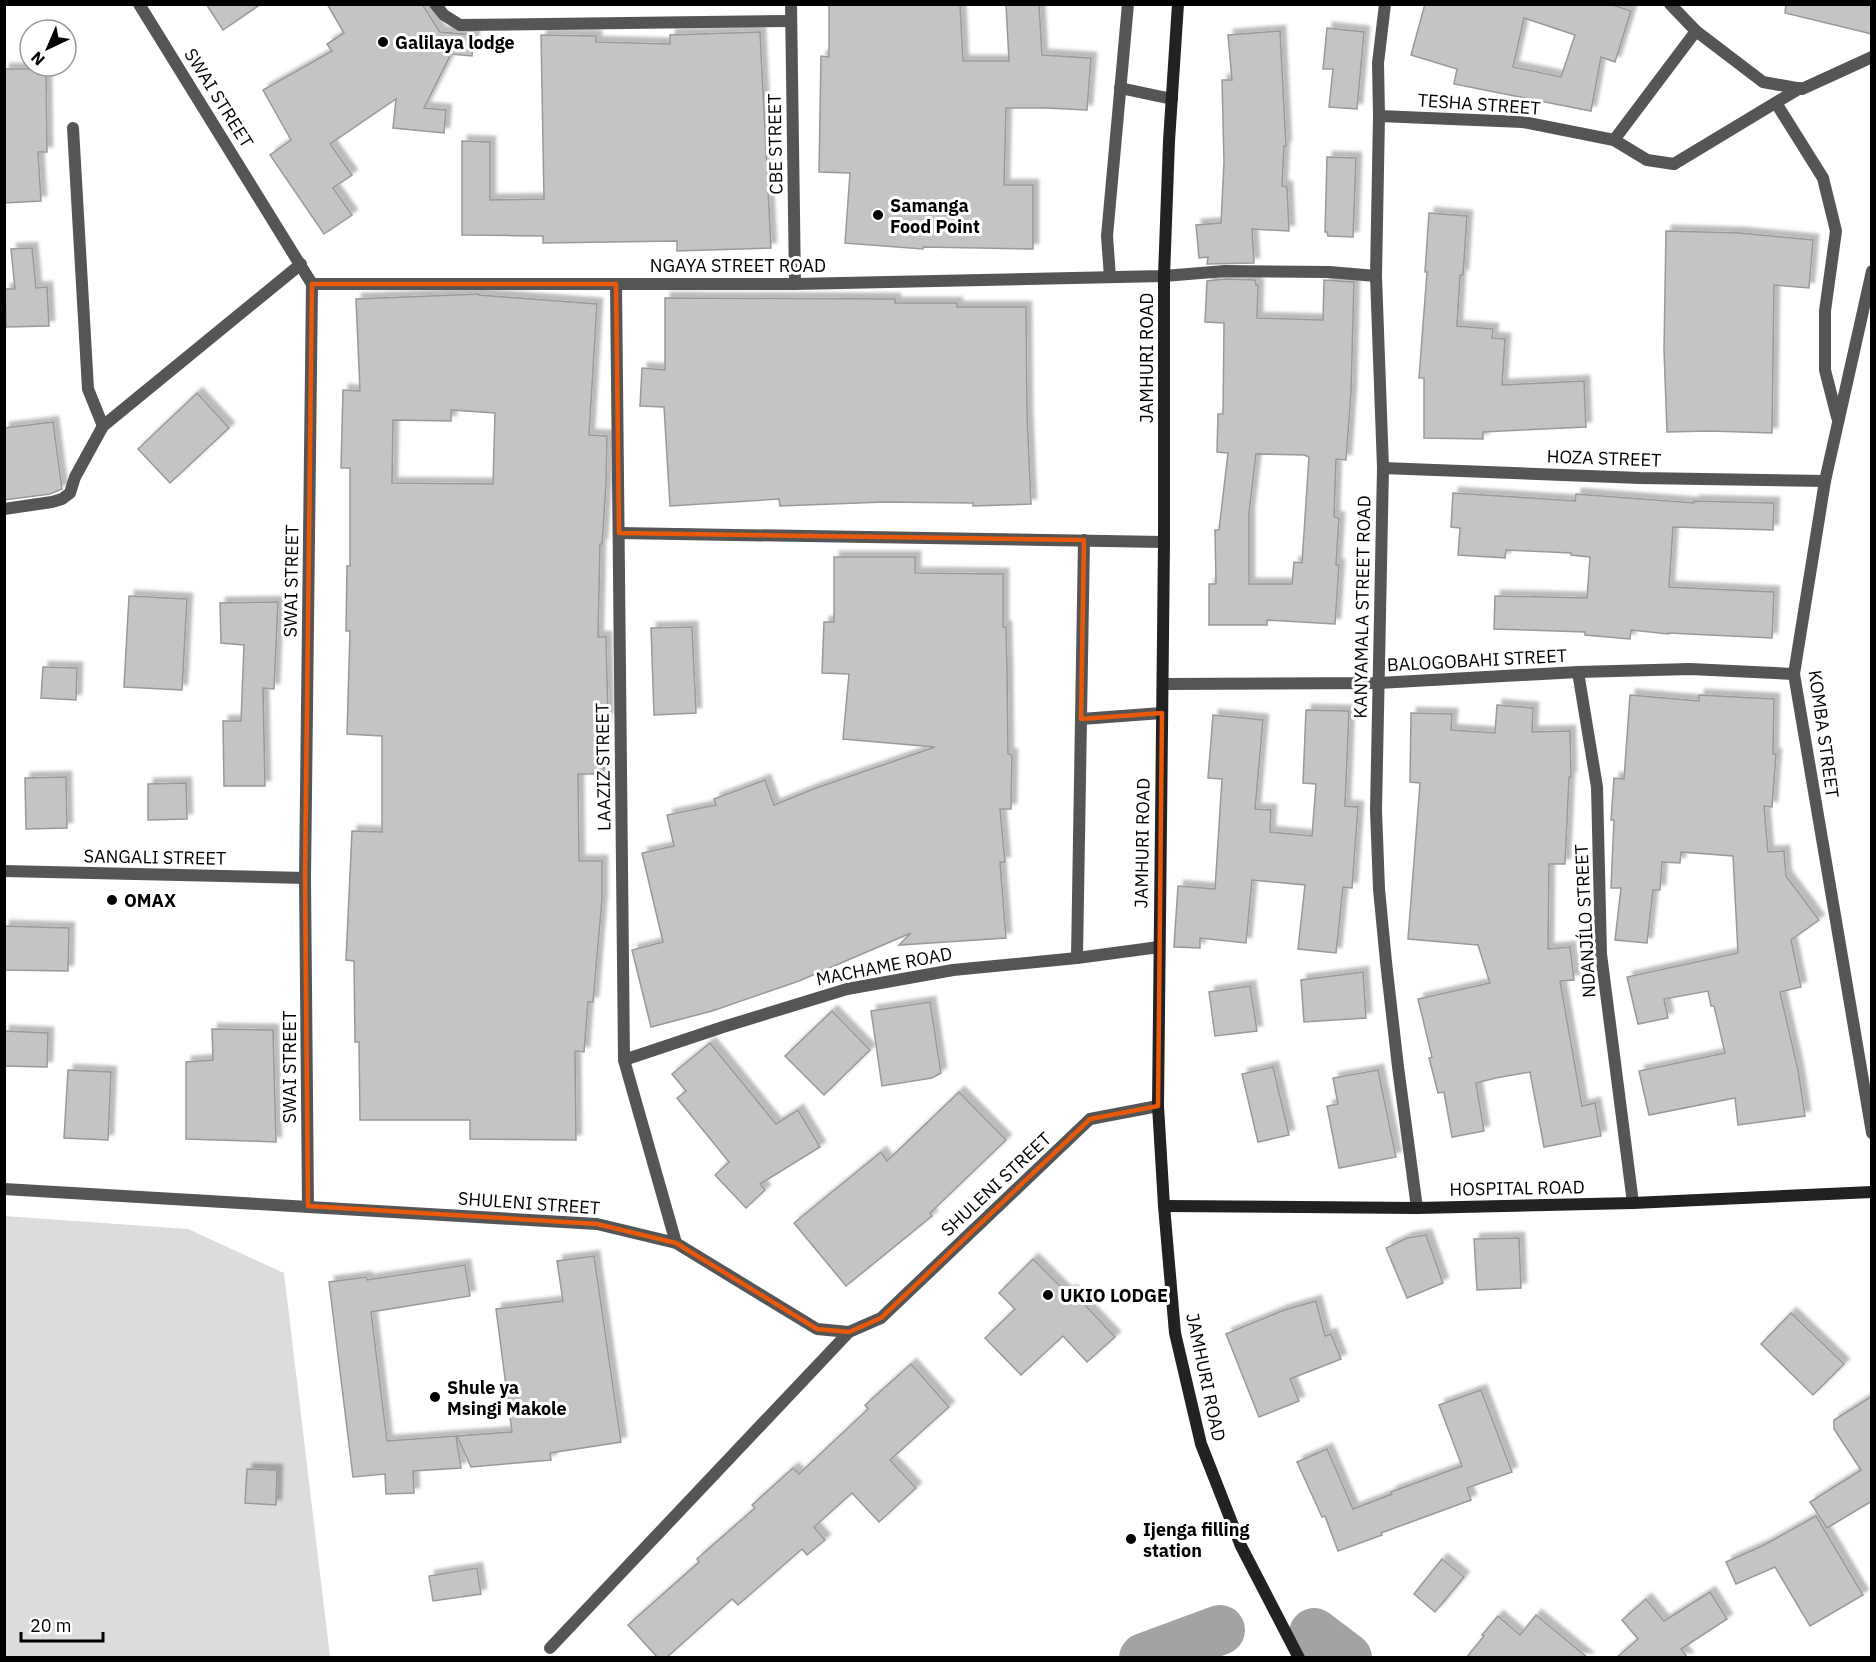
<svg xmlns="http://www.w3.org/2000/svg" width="1876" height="1662" viewBox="0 0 1876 1662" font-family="'IBM Plex Sans',sans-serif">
<defs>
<filter id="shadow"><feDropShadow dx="5.5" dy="-5.5" stdDeviation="1.5" flood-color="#0004"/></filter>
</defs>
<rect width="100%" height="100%" fill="#fff"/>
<path fill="#dcdcdc" d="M4 1216 188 1229 284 1273 330 1657H5Z"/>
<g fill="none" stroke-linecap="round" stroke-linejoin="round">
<g stroke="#a3a3a3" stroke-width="50">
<path d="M1314 1633 1347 1658"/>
<path d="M1144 1658 1220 1630"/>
</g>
</g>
<g fill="#c4c4c4" stroke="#999" stroke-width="1.5" fill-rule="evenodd" filter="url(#shadow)">
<path d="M206 4H261L223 30Z"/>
<path d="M327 4H422L440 32 474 35 472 56 451 54 424 108 446 110 444 133 393 128 396 99 330 144 352 175 333 188 352 215 324 234 270 155 291 140 263 90 332 51 327 44 344 33Z"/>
<path d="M829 4H960L963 61H1009L1006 4H1039L1042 55 1091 58 1087 110 1046 108H1006L1004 185H1033V249L923 247V249L845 243 850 173 819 172 821 56 829 57Z"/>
<path d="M1425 4H1610L1631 11 1615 62 1601 57 1591 111 1454 84 1457 69 1411 55ZM1524 18 1575 35 1561 77 1513 67Z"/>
<path d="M1786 4H1872V34L1785 13Z"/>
<path d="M1327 28 1364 32 1357 109 1329 107 1333 69H1323Z"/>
<path d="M1280 31 1286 146H1284L1282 186 1287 187 1289 231 1252 229 1254 263 1207 264 1208 257 1199 258 1196 225 1221 223 1224 162 1222 80H1232L1228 35Z"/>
<path d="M760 32 771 248 677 251V241L543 243V236L462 235V141L490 142V200L544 199 541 35 596 36V42L670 44V35Z"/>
<path d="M4 69H46L47 152H38L41 201 4 203Z"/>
<path d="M1327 157 1356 158 1353 237 1328 236 1327 232H1325Z"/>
<path d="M1429 213 1467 216 1463 275H1460L1457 326 1493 329 1492 338 1505 339 1502 385 1584 381 1586 427 1483 432V439L1424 438V378H1419L1427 272H1425Z"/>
<path d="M1666 231 1740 233 1813 240 1809 288 1774 285 1772 433 1710 431 1667 432 1664 349Z"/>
<path d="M32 248 36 288 47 287 49 326 6 327 5 289H15L11 249Z"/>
<path d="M1225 279 1255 280 1256 285H1258L1257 318 1323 320 1324 280 1354 282 1351 393 1346 460 1336 459 1334 517 1339 518 1336 565H1339L1335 624 1267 620V625H1209V584H1216L1215 530H1219L1228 453 1217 452 1218 414H1223L1224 323 1205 322 1207 281ZM1256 454 1304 455 1309 457 1302 563 1294 562 1292 584H1249V513Z"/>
<path d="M479 294V295L597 304 589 435 607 436 606 484 602 544H600L598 637H606L608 717 606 718 604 737V774H578L579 861H602V899L593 1002H588L584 1052 575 1051 576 1140 470 1139V1120H360L359 1042H355L354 961 346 960 352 831 382 832V736L347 734 350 631H346L347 566H350V468H341L343 390 360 391 356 299ZM451 410 495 413 493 484 392 483 393 420 451 421Z"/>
<path d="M665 298 895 299V303H957V307H1026L1027 414 1031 504 973 506V503L884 502 780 506 779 499 670 506 664 407 640 406 642 368 665 370Z"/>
<path d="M197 393 229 428 170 483 138 449Z"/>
<path d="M53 422 62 489 50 494 4 500V428Z"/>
<path d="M1453 493 1575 501 1576 494 1694 503V501L1774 503 1773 530 1673 527 1669 587 1774 592 1772 638 1668 633V634L1631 630 1630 639 1585 635V632L1494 629 1495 596 1587 598 1590 557 1571 555V553L1506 550 1505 558 1458 555 1460 528 1451 527Z"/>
<path d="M834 557H915V573L1003 574V627H1006L1007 667 1008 754 1012 755 1011 809H1000L1005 862H1000L1006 938 899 945 911 933 799 981 712 1011 651 1027 632 950 663 942 642 853 674 846 667 815 716 805 714 799 765 780 774 805 816 788 935 747 843 739 849 674 822 673 824 622H834Z"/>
<path d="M129 596 187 599 182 690 124 687Z"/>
<path d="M278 602 274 689 263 688 265 786H224L223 721H241L244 645 221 643 220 603Z"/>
<path d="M692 627 696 713 654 715 651 628Z"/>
<path d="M43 667 77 668 76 700 41 698Z"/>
<path d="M1630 695 1699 701V695L1774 699 1773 754H1776L1772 807 1764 806 1768 852 1784 851 1786 876 1819 920 1791 940 1801 987 1780 992 1798 1070 1805 1116 1738 1125 1735 1098 1649 1115 1639 1071 1725 1053 1714 1006H1711L1708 991 1664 999 1668 1018 1638 1024 1627 977 1738 953 1733 856 1681 852 1680 863 1662 862 1660 890H1653L1647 943 1615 940 1621 888H1611L1614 820H1611L1614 778 1624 779Z"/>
<path d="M1497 705 1533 708 1532 732 1570 731 1571 777H1569L1565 864H1549L1548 949 1570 947 1574 980 1560 981 1582 1106 1595 1103 1601 1136 1544 1147 1530 1072 1496 1078 1476 1083 1484 1131 1452 1137 1444 1092 1438 1093 1429 1058 1432 1057 1418 999 1490 983 1478 945 1408 939 1420 783 1410 782 1411 713 1452 714 1451 730 1495 733Z"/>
<path d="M1306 710 1349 711 1345 806 1358 807 1352 888 1343 887 1336 953 1298 949 1305 885 1252 880 1246 943 1200 938V948L1174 947 1178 886 1215 889 1222 779 1208 778 1213 715 1263 720 1255 809 1271 810 1270 832 1312 836 1316 784 1303 783Z"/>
<path d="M66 777 67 828 26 829 25 778Z"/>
<path d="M186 783 187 819 148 820V784Z"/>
<path d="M4 926 69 928 68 971 4 970Z"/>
<path d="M1363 972 1366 1018 1304 1022 1301 980Z"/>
<path d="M1250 986 1257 1031 1215 1036 1209 992Z"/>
<path d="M930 1002 941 1073 932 1078 882 1086 871 1011Z"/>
<path d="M832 1011 870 1050 824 1095 785 1056Z"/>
<path d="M212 1029 273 1030 276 1142 186 1139V1062L213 1060Z"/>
<path d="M4 1031 48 1033 47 1067 4 1066Z"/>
<path d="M710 1043 776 1124 798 1110 820 1147 760 1184 765 1190 746 1208 715 1175 729 1162 677 1098 686 1091 672 1074Z"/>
<path d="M1273 1067 1289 1135 1258 1142 1242 1074Z"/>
<path d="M68 1070 111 1072 108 1140 64 1138Z"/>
<path d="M1378 1070 1396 1157 1339 1168 1327 1106 1338 1104 1333 1078Z"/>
<path d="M959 1092 1006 1140 930 1213 932 1216 846 1286 794 1223 881 1152 887 1161Z"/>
<path d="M1426 1235 1443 1283 1407 1298 1386 1248 1407 1238Z"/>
<path d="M1519 1238 1521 1288 1477 1290 1474 1239Z"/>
<path d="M594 1256 621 1442 550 1453 551 1460 471 1467 457 1436 512 1432 496 1309 563 1301 557 1261Z"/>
<path d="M1033 1259 1067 1293 1071 1290 1115 1337 1087 1362 1063 1336 1021 1375 985 1338 1015 1309 999 1293Z"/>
<path d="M465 1265 470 1296 371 1312 387 1441 456 1436 461 1468 413 1471 414 1493 386 1494 385 1474 353 1477 329 1282 366 1277 367 1280Z"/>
<path d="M1316 1301 1325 1336 1331 1334 1341 1359 1290 1379 1299 1401 1259 1417 1226 1334 1284 1310Z"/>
<path d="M1791 1313 1844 1364 1813 1395 1761 1344Z"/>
<path d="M911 1364 949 1407 890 1460 916 1488 879 1522 852 1493 814 1527 825 1540 807 1555 802 1549 738 1605 732 1599 666 1658H658L628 1625 699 1562 697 1559 755 1508 752 1505 793 1468 799 1474 868 1409 865 1405Z"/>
<path d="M1481 1390 1512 1472 1467 1488 1471 1500 1381 1533 1382 1535 1338 1551 1325 1516 1322 1517 1297 1462 1327 1449 1353 1509 1392 1494 1391 1492 1462 1466 1439 1405Z"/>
<path d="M1872 1396V1501L1827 1528 1810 1502 1861 1470 1834 1429V1420Z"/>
<path d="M247 1469 277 1470 276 1505 245 1503Z"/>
<path d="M1816 1516 1863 1595 1810 1626 1775 1567 1736 1584 1726 1562 1764 1545Z"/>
<path d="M1442 1559 1464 1577 1435 1612 1414 1594Z"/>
<path d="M477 1568 481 1594 433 1601 429 1576Z"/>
<path d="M1710 1592 1727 1619 1681 1649 1688 1658H1616L1638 1639 1622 1620 1646 1599 1664 1621Z"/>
<path d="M1536 1615 1588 1658H1466L1484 1636 1482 1635 1498 1616 1520 1635Z"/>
</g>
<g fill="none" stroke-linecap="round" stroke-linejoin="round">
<g stroke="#555" stroke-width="12">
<path d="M139 4 312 284 305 878 308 1206"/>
<path d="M435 4 444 15 460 25 791 21"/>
<path d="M791 4 795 284"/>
<path d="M1385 4 1378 63 1379 116 1376 276 1383 468 1376 810 1379 889 1386 962 1398 1067 1417 1208"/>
<path d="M1670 4 1696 31 1763 82 1802 89 1872 57"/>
<path d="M1120 88 1172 99"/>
<path d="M1776 103 1823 178 1836 231 1825 311V370L1837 417"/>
<path d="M1379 116 1523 122 1614 140 1647 160 1674 164 1800 88"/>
<path d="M73 128 88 389 103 426"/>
<path d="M1614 140 1696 31"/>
<path d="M1872 271 1825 481 1794 674 1872 1133"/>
<path d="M1110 277 1107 236 1128 4"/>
<path d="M312 284H795L1164 276 1225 271 1329 272 1376 276"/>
<path d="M616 284 624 1060 676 1243"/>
<path d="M1383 468 1640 478 1825 481"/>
<path d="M4 509 52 502 62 499 70 493 75 477 103 426 301 264"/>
<path d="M619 533 1164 542"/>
<path d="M1578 672 1597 787 1601 954 1633 1203"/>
<path d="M1163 684 1378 683 1578 672 1690 669 1794 674"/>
<path d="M1081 719 1162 713"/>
<path d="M4 871 305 878"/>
<path d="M1077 958 1084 540"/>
<path d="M624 1060 723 1027 847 989 953 970 1077 958 1159 947"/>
<path d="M4 1189 597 1224 676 1243 817 1329 849 1332 881 1318 1090 1119 1158 1106"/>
<path d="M550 1648 849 1332"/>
</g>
<g stroke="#222" stroke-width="12">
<path d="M1178 4 1169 141 1164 276V542L1158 1106 1164 1206 1175 1333 1201 1444 1241 1546 1299 1658"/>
<path d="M1164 1206 1417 1208 1633 1203 1872 1192"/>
</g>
</g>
<path fill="none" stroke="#e8590c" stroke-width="4.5" stroke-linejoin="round" d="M312 284H616L619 533 1084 540 1081 719 1162 713 1158 1106 1090 1119 881 1318 849 1332 817 1329 676 1243 597 1224 308 1206 305 878Z"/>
<g fill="#000" stroke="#fff" stroke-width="2">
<circle cx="383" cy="42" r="6"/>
<circle cx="878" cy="215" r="6"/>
<circle cx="112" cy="900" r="6"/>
<circle cx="1048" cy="1295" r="6"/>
<circle cx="435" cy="1397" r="6"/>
<circle cx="1131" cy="1539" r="6"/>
</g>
<g text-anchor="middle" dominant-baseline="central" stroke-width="6" stroke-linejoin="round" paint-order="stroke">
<g font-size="18" font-weight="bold" fill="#000" stroke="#fff" text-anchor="start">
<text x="395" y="42">Galilaya lodge</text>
<text x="890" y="205">Samanga<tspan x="890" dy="21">Food Point</tspan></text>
<text x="124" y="900">OMAX</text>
<text x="1060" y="1295">UKIO LODGE</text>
<text x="447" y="1387">Shule ya<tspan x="447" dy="21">Msingi Makole</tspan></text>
<text x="1143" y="1529">Ijenga filling<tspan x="1143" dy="21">station</tspan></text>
</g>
<g font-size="18" fill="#000" stroke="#fff">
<text transform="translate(219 98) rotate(58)">SWAI STREET</text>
<text transform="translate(1479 104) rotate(4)">TESHA STREET</text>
<text transform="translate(775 144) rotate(-91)">CBE STREET</text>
<text x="738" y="265">NGAYA STREET ROAD</text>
<text transform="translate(1146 358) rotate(-90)">JAMHURI ROAD</text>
<text transform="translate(1604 458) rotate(2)">HOZA STREET</text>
<text transform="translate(291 581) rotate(-89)">SWAI STREET</text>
<text transform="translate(1362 607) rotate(-89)">KANYAMALA STREET ROAD</text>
<text transform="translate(1477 660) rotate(-3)">BALOGOBAHI STREET</text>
<text transform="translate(1824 734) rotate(82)">KOMBA STREET</text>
<text transform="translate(603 767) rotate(-91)">LAAZIZ STREET</text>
<text transform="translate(1142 843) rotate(-89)">JAMHURI ROAD</text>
<text transform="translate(155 857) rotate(1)">SANGALI STREET</text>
<text transform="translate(1585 921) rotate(-93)">NDANJÍLO STREET</text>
<text transform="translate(884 966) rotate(-11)">MACHAME ROAD</text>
<text transform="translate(289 1067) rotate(-90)">SWAI STREET</text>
<text transform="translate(996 1184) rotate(-43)">SHULENI STREET</text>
<text transform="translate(1517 1188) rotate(-1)">HOSPITAL ROAD</text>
<text transform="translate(529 1203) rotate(4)">SHULENI STREET</text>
<text transform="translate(1206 1377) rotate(78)">JAMHURI ROAD</text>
</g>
</g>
<rect width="1876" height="1662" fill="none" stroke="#000000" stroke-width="12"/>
<g transform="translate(48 48) rotate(224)"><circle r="28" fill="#ffffff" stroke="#999999" stroke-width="1.5"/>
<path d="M0-4.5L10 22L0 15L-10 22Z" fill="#000000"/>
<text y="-9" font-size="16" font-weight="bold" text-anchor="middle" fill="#000000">N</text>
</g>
<path d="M21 1632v9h82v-9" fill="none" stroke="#000000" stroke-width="3"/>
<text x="30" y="1632" font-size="18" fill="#000000" stroke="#ffffff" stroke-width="4.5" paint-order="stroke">20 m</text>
</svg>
